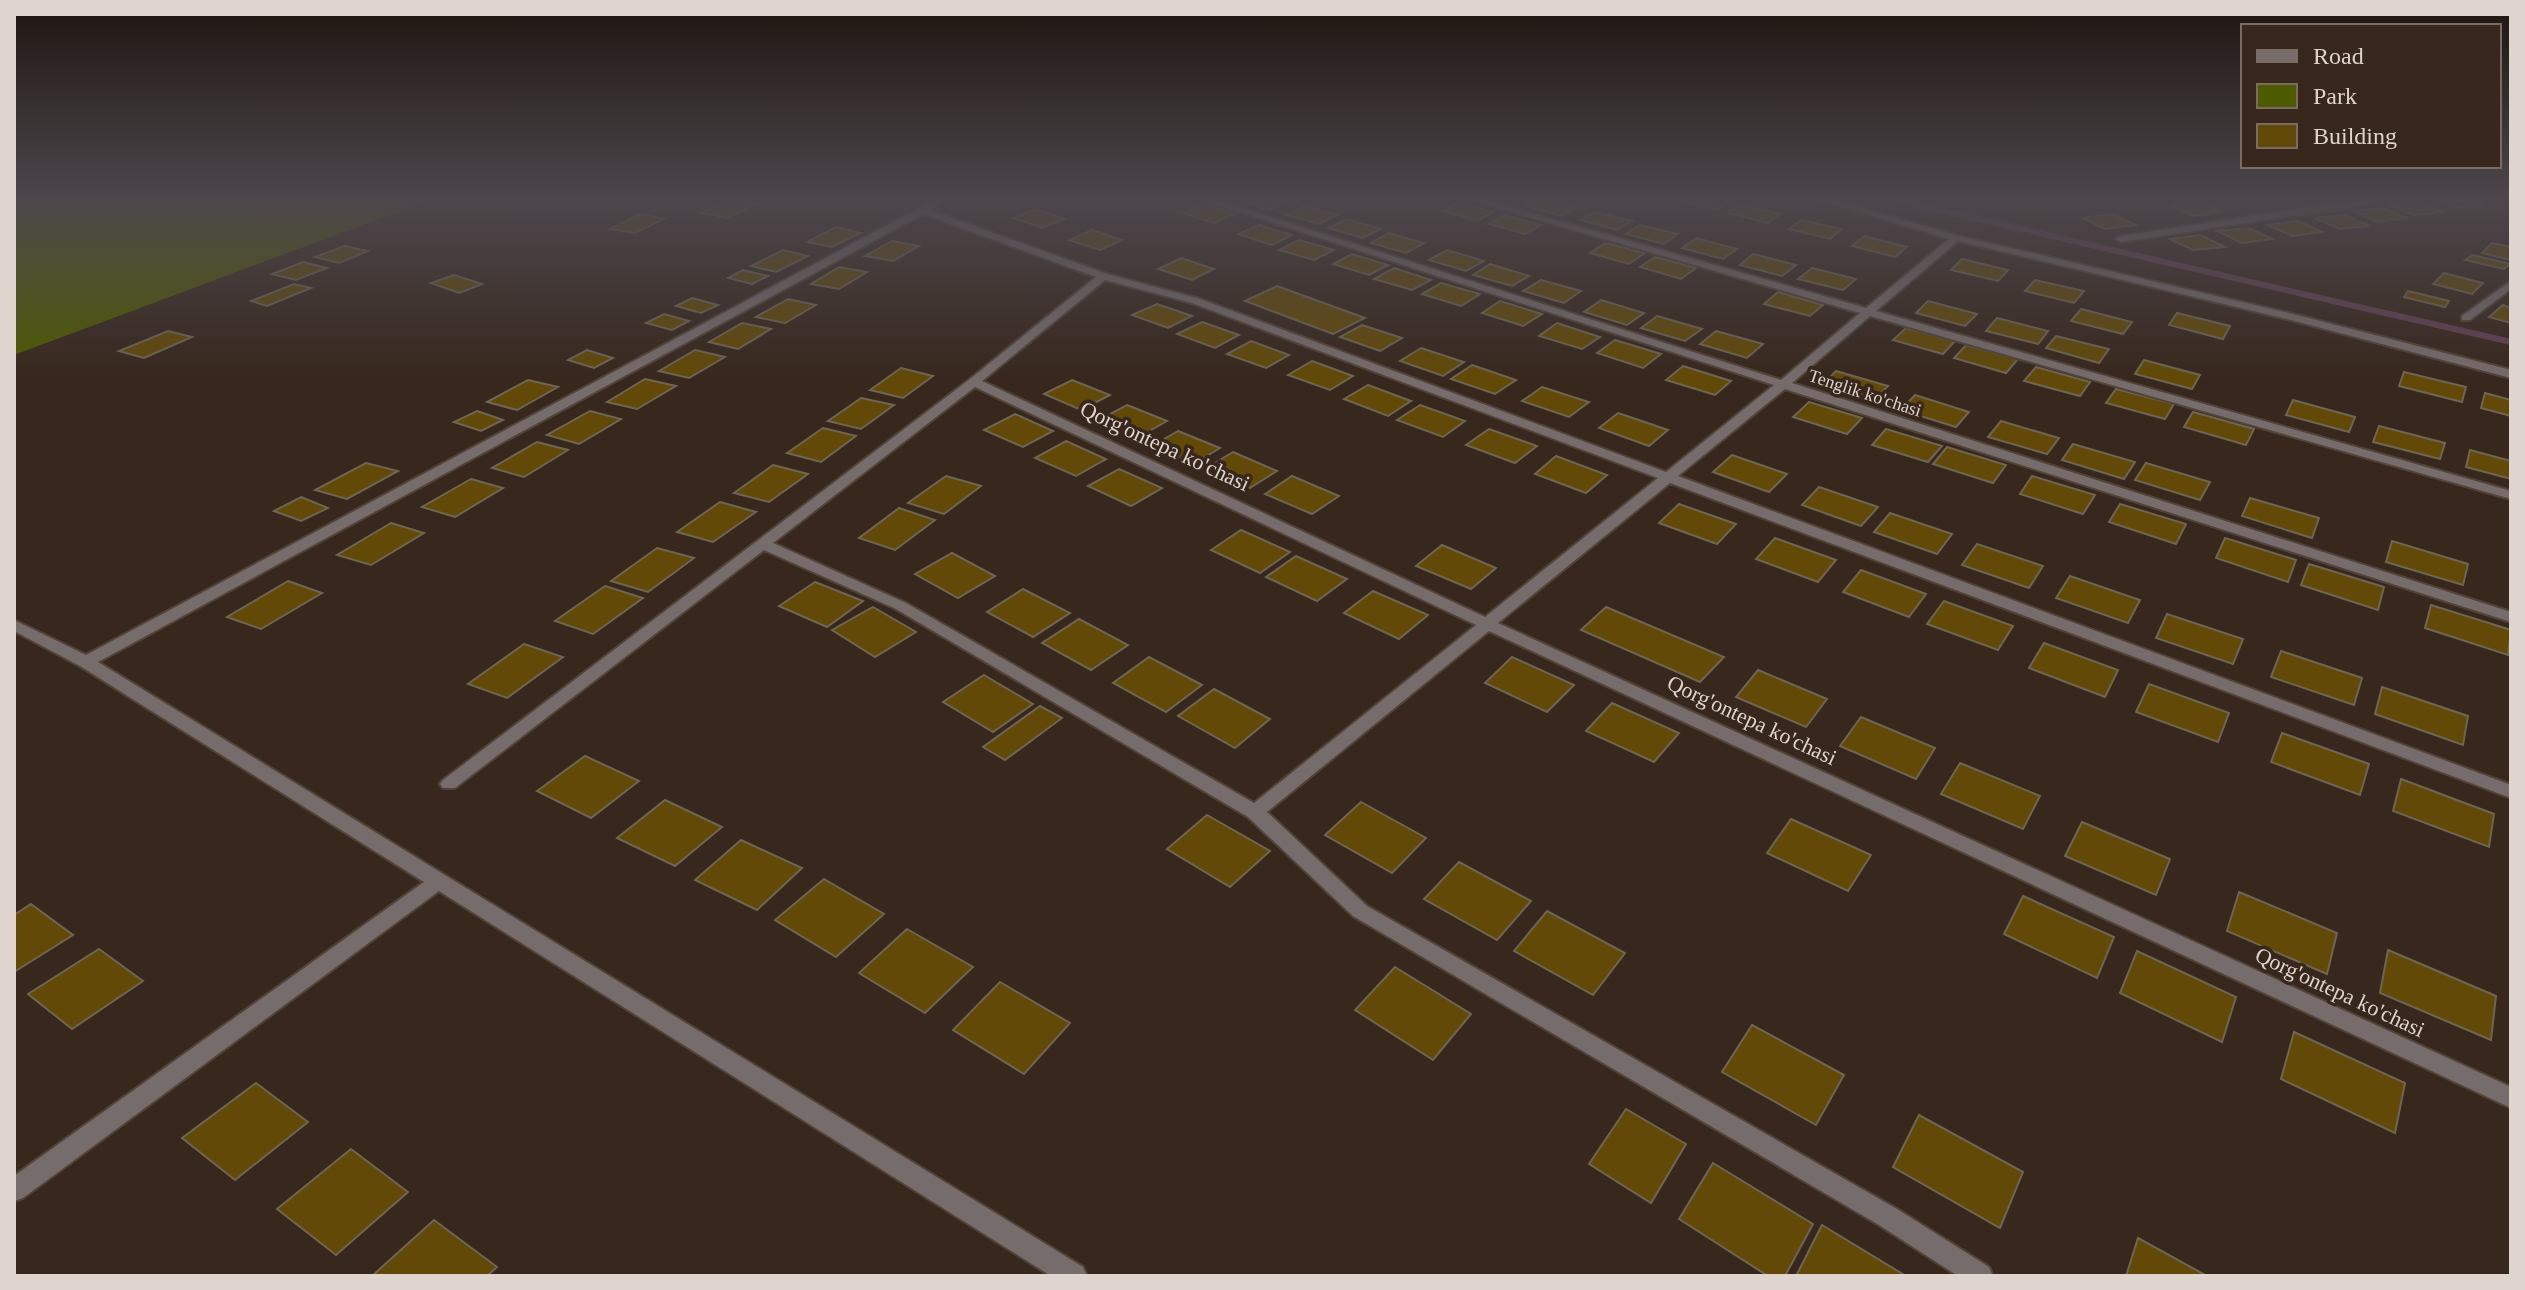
<svg xmlns="http://www.w3.org/2000/svg" width="2525" height="1290" viewBox="0 0 2525 1290" font-family="'Times New Roman',serif">
<rect width="100%" height="100%" fill="#37271d"/>
<path fill="#4e5a00" d="M14 200H430L14 355Z"/>
<g fill="none" stroke-linecap="round" stroke-linejoin="round">
<path stroke="#614053" stroke-width="6" d="M1896 200 2511 342"/>
</g>
<g fill="#624907" stroke="#6e6553" stroke-width="2">
<path d="M730 200 755 204 728 218 703 213Z"/>
<path d="M1239 200H1285L1289 201 1270 210Z"/>
<path d="M1536 200H1550L1577 207 1561 216 1525 206Z"/>
<path d="M1723 200 1730 201 1717 210 1679 201Z"/>
<path d="M2434 200H2470L2484 205 2456 208Z"/>
<path d="M1459 202 1493 212 1477 221 1442 211Z"/>
<path d="M2200 202 2223 212 2193 216 2170 205Z"/>
<path d="M2417 202 2443 212 2414 215 2388 205Z"/>
<path d="M1203 204 1234 214 1214 223 1183 213Z"/>
<path d="M1741 205 1780 214 1768 223 1728 213Z"/>
<path d="M1305 206 1337 215 1319 224 1286 215Z"/>
<path d="M2382 208 2408 218 2378 222 2353 211Z"/>
<path d="M1036 209 1065 219 1042 228 1013 218Z"/>
<path d="M1595 212 1632 221 1617 230 1580 220Z"/>
<path d="M640 214 664 219 635 233 610 229Z"/>
<path d="M2113 214 2136 225 2105 229 2083 218Z"/>
<path d="M1505 215 1541 225 1525 234 1489 224Z"/>
<path d="M2344 215 2370 226 2340 229 2314 218Z"/>
<path d="M1347 219 1381 229 1363 238 1328 228Z"/>
<path d="M1801 220 1842 229 1830 239 1789 229Z"/>
<path d="M2298 221 2323 232 2292 236 2268 225Z"/>
<path d="M1259 225 1292 235 1272 245 1238 234Z"/>
<path d="M1640 225 1678 234 1664 244 1625 234Z"/>
<path d="M836 227 861 233 832 247 807 242Z"/>
<path d="M2248 228 2273 239 2242 243 2217 231Z"/>
<path d="M1092 230 1122 240 1100 250 1069 240Z"/>
<path d="M1389 233 1424 243 1406 253 1371 243Z"/>
<path d="M2201 235 2225 247 2193 250 2170 239Z"/>
<path d="M1864 236 1907 247 1895 257 1852 246Z"/>
<path d="M1696 238 1737 249 1723 259 1682 248Z"/>
<path d="M1299 240 1334 250 1314 260 1279 250Z"/>
<path d="M892 241 919 246 893 261 865 256Z"/>
<path d="M1605 243 1645 253 1629 264 1590 253Z"/>
<path d="M2492 243 2511 247V260L2482 253Z"/>
<path d="M344 246 368 251 339 263 315 257Z"/>
<path d="M783 250 808 256 776 272 751 266Z"/>
<path d="M1447 250 1484 261 1466 271 1429 260Z"/>
<path d="M1352 254 1388 265 1369 275 1333 264Z"/>
<path d="M1753 254 1796 265 1782 276 1740 265Z"/>
<path d="M2472 255 2510 264 2504 269 2465 260Z"/>
<path d="M1655 257 1696 268 1681 279 1640 267Z"/>
<path d="M1181 258 1214 269 1192 280 1158 269Z"/>
<path d="M1962 259 2008 270 1998 281 1951 270Z"/>
<path d="M303 262 327 268 296 280 272 274Z"/>
<path d="M1490 264 1529 276 1512 286 1473 275Z"/>
<path d="M839 267 867 272 839 289 811 284Z"/>
<path d="M1394 268 1431 280 1412 290 1374 279Z"/>
<path d="M1812 268 1856 279 1843 290 1798 279Z"/>
<path d="M743 270 768 276 752 284 728 278Z"/>
<path d="M2444 273 2483 283 2472 294 2433 284Z"/>
<path d="M454 275 482 284 459 293 431 283Z"/>
<path d="M1541 280 1581 291 1564 303 1523 291Z"/>
<path d="M2035 280 2084 291 2074 303 2025 291Z"/>
<path d="M1441 283 1480 294 1461 306 1422 294Z"/>
<path d="M294 284 311 288 267 306 251 301Z"/>
<path d="M1277 286 1365 318 1333 334 1245 301Z"/>
<path d="M2408 291 2449 301 2445 307 2404 297Z"/>
<path d="M1778 292 1823 305 1810 316 1764 304Z"/>
<path d="M692 298 718 305 701 313 676 306Z"/>
<path d="M788 299 816 305 785 323 756 317Z"/>
<path d="M1601 300 1644 313 1627 325 1584 312Z"/>
<path d="M1500 301 1542 314 1523 326 1482 313Z"/>
<path d="M1928 301 1977 314 1965 326 1916 313Z"/>
<path d="M1157 304 1192 316 1168 328 1132 315Z"/>
<path d="M2503 305 2511 308V323L2489 317Z"/>
<path d="M2081 309 2132 322 2123 334 2071 321Z"/>
<path d="M2177 313 2230 326 2223 339 2169 325Z"/>
<path d="M664 314 689 321 672 330 646 323Z"/>
<path d="M1657 316 1702 329 1685 341 1641 328Z"/>
<path d="M1997 318 2048 331 2038 344 1986 331Z"/>
<path d="M1202 322 1239 335 1215 348 1177 334Z"/>
<path d="M742 323 771 329 738 349 709 342Z"/>
<path d="M1557 323 1600 337 1582 349 1539 336Z"/>
<path d="M1362 325 1402 338 1380 351 1340 337Z"/>
<path d="M1906 328 1955 341 1943 354 1893 340Z"/>
<path d="M168 331 192 337 144 358 119 351Z"/>
<path d="M1716 331 1763 344 1747 358 1700 344Z"/>
<path d="M2056 336 2109 349 2099 363 2046 348Z"/>
<path d="M1615 340 1661 354 1643 368 1597 353Z"/>
<path d="M1251 341 1289 355 1266 368 1227 354Z"/>
<path d="M1966 345 2018 359 2006 373 1954 358Z"/>
<path d="M1421 348 1464 362 1443 376 1400 361Z"/>
<path d="M587 350 613 358 594 368 568 360Z"/>
<path d="M695 350 725 357 689 378 659 371Z"/>
<path d="M2144 360 2200 375 2192 389 2135 374Z"/>
<path d="M1312 361 1353 376 1330 390 1288 375Z"/>
<path d="M1472 365 1516 380 1495 394 1451 379Z"/>
<path d="M1683 366 1731 381 1715 395 1666 380Z"/>
<path d="M2036 367 2090 382 2080 396 2024 381Z"/>
<path d="M901 368 933 376 903 398 870 390Z"/>
<path d="M1836 371 1888 386 1874 400 1822 385Z"/>
<path d="M2404 372 2466 387 2462 402 2399 386Z"/>
<path d="M645 379 676 386 637 409 607 402Z"/>
<path d="M528 380 558 387 517 410 487 402Z"/>
<path d="M1072 380 1110 395 1081 410 1044 394Z"/>
<path d="M1368 385 1411 401 1388 416 1344 399Z"/>
<path d="M1542 387 1589 402 1569 417 1522 401Z"/>
<path d="M2116 389 2174 404 2165 419 2106 403Z"/>
<path d="M2485 393 2511 400V416L2481 408Z"/>
<path d="M1915 395 1969 412 1956 427 1901 410Z"/>
<path d="M861 398 894 405 861 429 828 421Z"/>
<path d="M2293 400 2355 417 2349 432 2286 415Z"/>
<path d="M1809 402 1862 418 1847 434 1793 417Z"/>
<path d="M1127 405 1167 421 1139 437 1099 420Z"/>
<path d="M1420 405 1465 421 1443 437 1397 420Z"/>
<path d="M477 411 503 420 481 431 454 422Z"/>
<path d="M590 411 621 419 579 444 547 435Z"/>
<path d="M2193 412 2254 429 2246 445 2184 427Z"/>
<path d="M1618 413 1668 430 1649 446 1599 428Z"/>
<path d="M1015 414 1053 431 1023 447 984 430Z"/>
<path d="M2001 421 2059 438 2047 454 1988 437Z"/>
<path d="M2379 426 2445 443 2440 459 2373 442Z"/>
<path d="M823 428 856 436 821 462 787 453Z"/>
<path d="M1489 429 1537 446 1515 463 1466 445Z"/>
<path d="M1886 429 1942 446 1928 462 1872 445Z"/>
<path d="M1178 431 1220 448 1192 465 1150 447Z"/>
<path d="M1066 441 1106 459 1076 476 1035 458Z"/>
<path d="M537 442 568 450 524 477 492 468Z"/>
<path d="M2073 444 2135 462 2124 479 2062 460Z"/>
<path d="M1947 447 2006 465 1993 483 1933 464Z"/>
<path d="M2470 450 2511 461V479L2466 467Z"/>
<path d="M1233 452 1277 471 1250 488 1205 469Z"/>
<path d="M1732 455 1787 474 1769 492 1713 472Z"/>
<path d="M1556 456 1607 475 1586 493 1535 474Z"/>
<path d="M366 463 398 471 347 499 315 490Z"/>
<path d="M2146 463 2210 482 2200 500 2135 480Z"/>
<path d="M773 465 808 474 769 502 734 493Z"/>
<path d="M1119 469 1162 488 1131 506 1088 486Z"/>
<path d="M946 476 981 486 944 514 908 503Z"/>
<path d="M1292 476 1339 496 1312 514 1265 494Z"/>
<path d="M2032 476 2095 495 2083 514 2020 494Z"/>
<path d="M471 479 503 488 455 517 422 507Z"/>
<path d="M1819 487 1878 507 1861 526 1802 505Z"/>
<path d="M301 497 328 508 301 521 274 511Z"/>
<path d="M2250 498 2319 518 2312 538 2242 516Z"/>
<path d="M720 502 756 512 713 542 677 532Z"/>
<path d="M1679 504 1736 524 1717 544 1659 523Z"/>
<path d="M2120 504 2186 524 2176 544 2109 522Z"/>
<path d="M899 508 935 520 895 550 859 538Z"/>
<path d="M1890 513 1952 534 1937 554 1874 532Z"/>
<path d="M391 523 424 533 371 565 337 555Z"/>
<path d="M1241 530 1290 552 1260 573 1211 550Z"/>
<path d="M1775 538 1836 560 1818 582 1756 559Z"/>
<path d="M2225 538 2296 560 2288 582 2216 558Z"/>
<path d="M2392 541 2468 564 2463 585 2386 562Z"/>
<path d="M1977 544 2043 566 2029 588 1962 565Z"/>
<path d="M1442 545 1496 568 1471 589 1416 566Z"/>
<path d="M657 548 694 558 648 592 611 581Z"/>
<path d="M952 553 995 576 958 598 915 574Z"/>
<path d="M1296 556 1347 579 1317 601 1266 577Z"/>
<path d="M2309 564 2384 587 2378 610 2301 585Z"/>
<path d="M1861 570 1926 594 1909 617 1843 592Z"/>
<path d="M2070 576 2140 600 2128 623 2056 598Z"/>
<path d="M288 581 322 593 261 629 227 617Z"/>
<path d="M815 582 863 601 827 627 779 606Z"/>
<path d="M605 586 643 598 593 634 555 621Z"/>
<path d="M1023 589 1070 613 1033 637 987 612Z"/>
<path d="M1373 591 1428 615 1399 639 1344 613Z"/>
<path d="M1944 601 2013 626 1998 650 1927 624Z"/>
<path d="M2431 605 2511 630 2508 655 2425 628Z"/>
<path d="M873 607 916 632 875 657 832 630Z"/>
<path d="M1606 607 1724 657 1700 682 1581 630Z"/>
<path d="M2167 614 2243 639 2233 664 2156 638Z"/>
<path d="M1079 619 1128 645 1091 670 1042 643Z"/>
<path d="M2044 643 2118 670 2105 697 2029 668Z"/>
<path d="M524 644 563 657 507 698 468 684Z"/>
<path d="M2281 651 2362 678 2354 705 2271 677Z"/>
<path d="M1149 657 1202 685 1166 712 1113 683Z"/>
<path d="M1512 657 1574 685 1547 712 1485 683Z"/>
<path d="M1758 670 1827 699 1806 727 1736 697Z"/>
<path d="M984 675 1033 704 993 732 943 702Z"/>
<path d="M2149 684 2229 713 2218 742 2136 712Z"/>
<path d="M2382 687 2468 716 2463 745 2375 714Z"/>
<path d="M1214 689 1270 719 1235 748 1178 716Z"/>
<path d="M1612 703 1679 733 1654 762 1586 731Z"/>
<path d="M1040 706 1062 718 1005 760 983 747Z"/>
<path d="M1861 717 1935 748 1916 779 1840 746Z"/>
<path d="M2282 733 2369 764 2360 795 2271 762Z"/>
<path d="M585 756 639 781 591 818 537 791Z"/>
<path d="M1960 763 2040 796 2023 829 1941 794Z"/>
<path d="M2401 779 2494 814 2489 847 2393 811Z"/>
<path d="M665 800 722 827 675 866 617 838Z"/>
<path d="M1361 802 1426 838 1392 873 1325 835Z"/>
<path d="M1207 815 1270 851 1230 887 1167 849Z"/>
<path d="M1791 819 1871 855 1848 891 1767 853Z"/>
<path d="M2082 822 2170 859 2156 895 2065 856Z"/>
<path d="M741 840 802 868 757 910 695 880Z"/>
<path d="M1459 862 1531 901 1497 940 1424 899Z"/>
<path d="M824 879 884 914 836 957 775 920Z"/>
<path d="M2239 892 2337 933 2327 974 2227 931Z"/>
<path d="M2023 896 2114 937 2097 978 2004 934Z"/>
<path d="M31 904 73 935 14 972V915Z"/>
<path d="M1547 911 1625 953 1593 995 1514 951Z"/>
<path d="M907 929 973 967 925 1013 859 973Z"/>
<path d="M99 949 143 981 72 1029 28 994Z"/>
<path d="M2388 950 2496 996 2491 1040 2380 993Z"/>
<path d="M2137 951 2236 997 2222 1042 2120 993Z"/>
<path d="M1395 967 1471 1014 1433 1060 1355 1010Z"/>
<path d="M1000 982 1070 1023 1024 1074 953 1030Z"/>
<path d="M1752 1025 1844 1075 1816 1125 1722 1072Z"/>
<path d="M2294 1032 2405 1083 2395 1133 2281 1079Z"/>
<path d="M256 1083 308 1122 235 1180 182 1138Z"/>
<path d="M1626 1109 1686 1144 1651 1203 1589 1164Z"/>
<path d="M1919 1115 2023 1172 2000 1228 1893 1167Z"/>
<path d="M351 1149 408 1192 336 1255 277 1209Z"/>
<path d="M1713 1163 1813 1224 1785 1276H1768L1679 1219Z"/>
<path d="M434 1220 497 1267 487 1276H372Z"/>
<path d="M1822 1225 1906 1276H1796Z"/>
<path d="M2138 1238 2207 1276H2126Z"/>
</g>
<g fill="none" stroke-linecap="round" stroke-linejoin="round">
<g stroke="#524339" stroke-width="4">
<g id="street">
<path d="M934 200H946L930 210 1107 274 1200 299 1666 472 1774 385 1203 200H1217L1781 380 1860 313 1470 200H1485L1866 308 1949 239 1820 200H1835L1959 236 2289 313 2511 370V378L2287 319 1958 241 1876 311 2511 491V499L1870 316 1792 383 2511 612V622L1785 389 1678 476 2511 785V798L1670 483 1498 623 2511 1087V1108L1489 631 1267 812 1367 906 1897 1209 1989 1267 1993 1276H1958L1879 1225 1353 916 1248 817 896 609 764 550 455 788H443L440 784 443 780 970 379 1096 277 923 214 98 662 1083 1267 1087 1276H1051L439 891 23 1198 14 1201V1176L424 882 80 666 14 631V620L86 655ZM1105 280 1192 303 1658 478 1485 617 982 381ZM975 387 1476 625 1254 803 906 603 773 543Z"/>
<path d="M2358 200H2381L2376 203 2121 242 2116 239 2121 236Z"/>
<path d="M2511 281V289L2470 320H2462V316Z"/>
</g>
</g>
<use href="#street" fill="#766c6c" fill-rule="evenodd"/>
</g>
<linearGradient id="sky" x2="0" y2="1"><stop stop-color="#1e1510"/><stop offset="0.52" stop-color="#4d474c"/><stop offset="1" stop-color="#4d474c" stop-opacity="0"/></linearGradient>
<rect width="2525" height="381" fill="url(#sky)"/>
<g text-anchor="middle" dominant-baseline="central" stroke-width="7" stroke-linejoin="round" paint-order="stroke">
<g font-size="18" fill="#dfd4ce" stroke="#37271d">
<text transform="translate(1865 393) rotate(18)">Tenglik ko'chasi</text>
</g>
<g font-size="22" fill="#dfd4ce" stroke="#37271d">
<text transform="translate(1165 446) rotate(25)">Qorg'ontepa ko'chasi</text>
<text transform="translate(1752 720) rotate(25)">Qorg'ontepa ko'chasi</text>
<text transform="translate(2340 992) rotate(25)">Qorg'ontepa ko'chasi</text>
</g>
</g>
<rect width="2525" height="1290" fill="none" stroke="#dfd4ce" stroke-width="32"/>
<rect x="2241" y="24" width="260" height="144" fill="#37271d" stroke="#7a6c64" stroke-width="2"/>
<rect x="2257" y="50" width="40" height="12" fill="#766c6c" stroke="#7a6c64" stroke-width="2"/>
<text x="2313" y="64" font-size="24" fill="#dfd4ce">Road</text>
<rect x="2257" y="84" width="40" height="24" fill="#4e5a00" stroke="#7a6c64" stroke-width="2"/>
<text x="2313" y="104" font-size="24" fill="#dfd4ce">Park</text>
<rect x="2257" y="124" width="40" height="24" fill="#624907" stroke="#7a6c64" stroke-width="2"/>
<text x="2313" y="144" font-size="24" fill="#dfd4ce">Building</text>
</svg>
